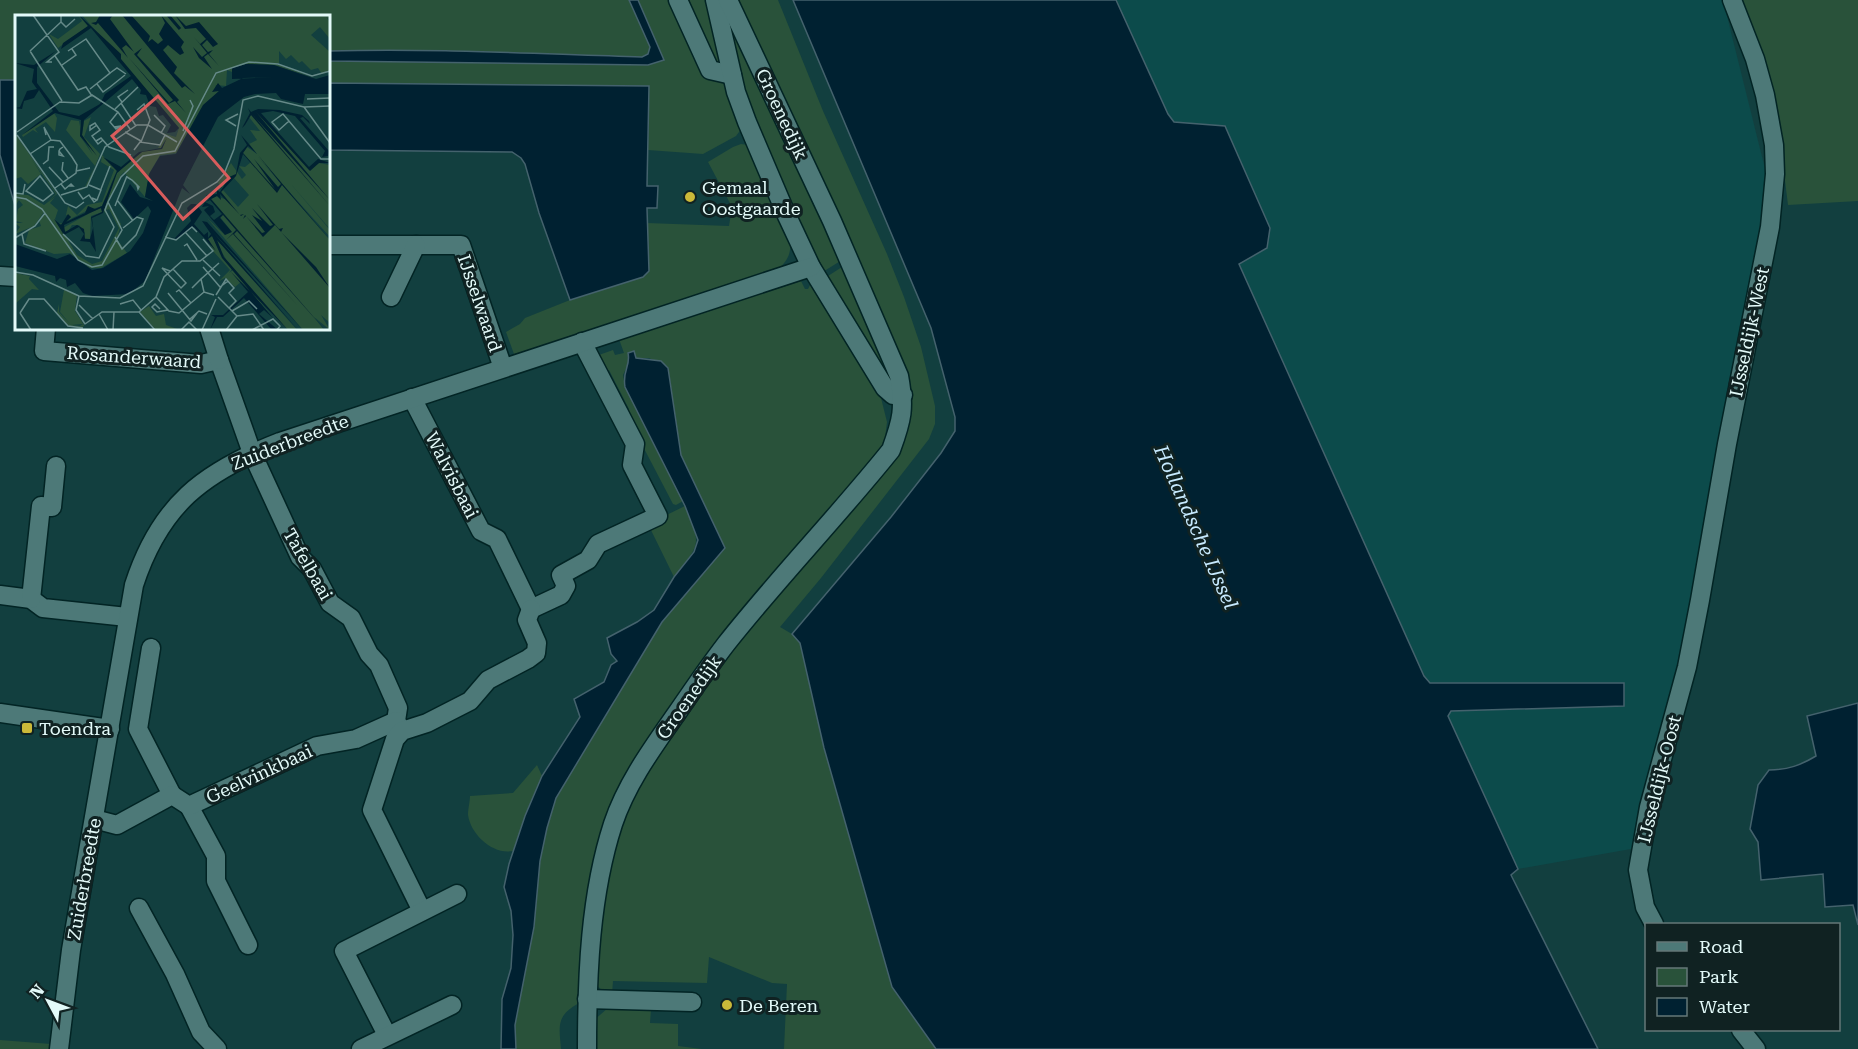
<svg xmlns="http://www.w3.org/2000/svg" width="1858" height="1049" viewBox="0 0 1858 1049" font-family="'Roboto Serif',serif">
<rect width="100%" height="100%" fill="#123f3f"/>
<path fill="#0c4b4b" d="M1102 0H1723L1773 201 1642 847 1518 869 1123 50Z"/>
<g fill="#29523a">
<path d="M0 0H719L842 260 821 273 742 128 736 136 703 154 648 150 649 95 329 97 328 16H16V100H0Z"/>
<path d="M734 0H778L823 111 887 254 904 297 921 347 935 406V424L929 439 821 578 780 627 792 634 800 643 824 748 892 987 936 1049H784L787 984 772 983 709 957 707 983 613 981 612 994 603 991 595 984 603 903 620 822 643 777 723 660 871 485 905 406Z"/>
<path d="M1736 0H1858V201L1788 205 1781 148Z"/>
<path d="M741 144 748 145 789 235C792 251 790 259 777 270L625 321 514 354 506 332 520 324 525 318 570 300 643 277 649 271 647 223 729 226 732 207 708 162 733 147Z"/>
<path d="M845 265 868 318 890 380 825 278Z"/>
<path d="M801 281 805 289H808L811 283 823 294 881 398 887 422 884 446 619 793 579 1003C556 1016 559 1025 561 1049H516L515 1025 534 927 540 861 547 828 556 798 662 622 725 548 681 455 668 368 649 358H636L634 352 623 375 625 387 683 501 676 505 673 504 625 412 629 409 609 370 604 372 596 356 613 350 615 355 624 353 619 339Z"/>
<path d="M685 506C702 545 700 544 674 577L648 524Z"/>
<path d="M537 765 542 776 525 816 513 851C493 855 471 835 468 815 468 809 470 801 470 796L513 793Z"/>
<path d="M608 1008 651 1009 650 1023 678 1024V1046L702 1049H593V1021Z"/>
<path d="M0 1040 51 1044V1049H0Z"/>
</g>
<g fill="#002131" stroke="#44626d" stroke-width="1.5">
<path d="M629 0H638L664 60 648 65 329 61V51C433 48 537 54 642 57L648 54 650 47Z"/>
<path d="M793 0H1116L1168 114 1174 122 1225 126 1270 228 1267 248 1239 264 1424 676 1430 683H1624V706L1451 711 1448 716 1518 869 1511 875 1598 1049H936L892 987 824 748 800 643 792 634 891 517 941 453 955 431V417L931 328Z"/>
<path d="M0 80H16V209L0 155Z"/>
<path d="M329 83 649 86 647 186H658L657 208H647L649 271 643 277 570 300 539 213 525 164 521 158 512 152 329 150Z"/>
<path d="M634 351 636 358 661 361 668 368 681 455 725 548 662 622 556 798 547 828 540 861 534 927 515 1025 516 1049H501L502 999 511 968 513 935 511 911 504 887 509 864 525 816 542 776 580 717 574 699 604 682 611 665 617 661 611 654 607 638 637 622 654 610 674 577 694 552 698 540 685 506 625 387C622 370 631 366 628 353Z"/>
<path d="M1858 703V925L1853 905 1825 907 1823 874 1761 880 1758 842 1750 829 1758 785 1769 770C1788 770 1801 765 1816 756L1807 716Z"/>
</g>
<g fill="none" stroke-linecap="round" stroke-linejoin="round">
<g stroke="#022424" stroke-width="21">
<g id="minor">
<path d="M678 0 710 70 732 75"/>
<path d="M715 0 736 92 747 122 787 216 811 267 885 388 893 395H903"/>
<path d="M328 245H461L503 368"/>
<path d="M0 276 16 277"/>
<path d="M391 297 416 245"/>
<path d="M46 328 44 351 201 364 219 360 252 453 300 557 312 569 330 603 351 618 369 654 379 665 398 708 396 721 402 731"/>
<path d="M209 328 219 360"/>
<path d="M412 398 481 531 497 539 531 609"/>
<path d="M0 595 31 599 43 608 127 617"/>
<path d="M31 599 41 506 52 507 56 466"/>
<path d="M531 609 561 595 566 586 561 575 588 560 598 544 658 516 632 465 635 444 582 342"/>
<path d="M151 648 138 729 172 795"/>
<path d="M0 713 110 729"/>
<path d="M189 806 216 856V881L248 945"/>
<path d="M94 819 117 825 172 795 189 806 317 746 356 739 396 721"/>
<path d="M139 908 175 974 201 1032 217 1049"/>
<path d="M422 911 372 810 395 739 402 731 427 723 470 701 488 680 528 659 536 653 537 643 527 620 531 609"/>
<path d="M1654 924 1645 907 1638 870 1649 807 1687 667 1700 600 1727 444 1770 227 1775 174 1774 145 1765 95 1755 59 1732 0"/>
<path d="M587 999 692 1002"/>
<path d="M1741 1030 1756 1049"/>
<path d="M387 1035 344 951 457 894"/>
<path d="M59 1049 71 950 134 585C160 505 203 472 280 442L811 267"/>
<path d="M361 1049 452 1005"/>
<path d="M587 1049C587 975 590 895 613 824 627 782 654 746 679 710 694 688 710 665 726 644 779 577 838 516 891 450 902 420 905 408 899 376L832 221 728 0"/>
</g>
</g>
<use href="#minor" stroke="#4d7978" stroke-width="18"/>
</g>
<g fill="#cbb939" stroke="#102222" stroke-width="2">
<circle cx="690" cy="197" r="6"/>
<rect x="21" y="722" width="12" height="12" rx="3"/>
<circle cx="727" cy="1005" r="6"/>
</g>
<g text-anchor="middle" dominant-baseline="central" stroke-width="6" stroke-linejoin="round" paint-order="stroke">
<g font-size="18" fill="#e3faf9" stroke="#102222">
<text transform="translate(782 114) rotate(65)">Groenedijk</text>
<text transform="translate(480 303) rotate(71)">IJsselwaard</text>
<text transform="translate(1749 332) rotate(-78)">IJsseldijk-West</text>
<text transform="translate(134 357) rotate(4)">Rosanderwaard</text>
<text transform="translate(290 442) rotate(-21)">Zuiderbreedte</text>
<text transform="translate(452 475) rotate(63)">Walvisbaai</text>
<text transform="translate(308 564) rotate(60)">Tafelbaai</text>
<text transform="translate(689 697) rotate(-55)">Groenedijk</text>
<text transform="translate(259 774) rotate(-25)">Geelvinkbaai</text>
<text transform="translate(1659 779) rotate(-76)">IJsseldijk-Oost</text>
<text transform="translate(84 879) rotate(-80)">Zuiderbreedte</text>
</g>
<g font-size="18" fill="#e3faf9" stroke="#102222" text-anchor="start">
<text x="702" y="187">Gemaal<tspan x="702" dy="21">Oostgaarde</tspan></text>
<text x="39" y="728">Toendra</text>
<text x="739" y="1005">De Beren</text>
</g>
<g font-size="20" font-style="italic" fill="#c7eafe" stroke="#102222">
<text transform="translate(1196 527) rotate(66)">Hollandsche IJssel</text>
</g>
</g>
<g transform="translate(15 15)">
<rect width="315" height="315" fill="#123f3f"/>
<path d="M63 0 73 11 43 33 34 19 43 24 67 6ZM67 0H315V5L311 2 315 7V24L305 12 296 20 315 37V55L307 59 303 53 296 55 287 46 284 48 276 40 271 44 264 36V48H259L299 63 259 50 231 49 217 57 212 55 211 71 201 70 200 75 204 76 186 94 161 138 145 140 134 159 130 182 109 157 106 160 91 191 94 189 106 209 103 220 107 218 101 223 112 238 86 253H75L55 238 39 239 10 228 14 215 26 211 24 205 30 199 44 215 29 197 19 211 0 219 5 212 0 208H8L1 206 3 194 8 190 4 185 0 191V179L13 180 29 190 40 182 35 188 43 195 40 204 43 209 50 207 56 202 51 200 53 191 62 200 72 190 87 187 99 155 86 147 87 140 102 155 92 179 102 158 117 143 129 136 147 134 151 123 146 133H143L150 121 162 128 147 118 161 122 164 113ZM91 181 88 195 92 200 90 196 94 194 104 213 87 246 77 249 62 240 44 210 71 196 73 199 48 213 52 218 57 210H64L70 218 68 223 75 224 76 201 87 197 86 193 79 196 78 194 87 191ZM243 96 294 155 304 148 315 150V214L275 168 315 215V222L242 141 315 225V308L306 300 315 315 299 302 309 315H288L192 203 210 220 213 214 217 217 205 202 208 199 219 211 196 184 202 181 212 185 206 177 208 175 223 192 234 180 219 163 221 159 208 173 203 168 216 148 227 164 231 160 224 151 230 152 236 147 228 138 232 132 242 139 234 129 242 125 235 115 245 116 234 102 239 98 246 106 240 97ZM39 98 42 103 40 117 31 107 20 114 23 118 18 115 8 122 15 137 7 120ZM76 102 69 122 85 139 72 171 67 175 63 176 70 172 80 151 51 115 56 105 64 106 65 111 66 106 65 121 78 140 67 120 69 106ZM1 120 42 179 30 189 41 179 17 145 26 159 13 169 6 162 0 164ZM197 221 217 254 214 258 218 255 259 303 226 267 220 272 210 263 204 266 215 255 198 236 193 224ZM201 225 207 230 282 315H273L248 288 209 242ZM0 258 15 261 14 264 24 275 17 274 1 288ZM49 275 62 280 60 296 69 310V311L67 312 54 311 42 298 44 289V297L56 310 65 311 68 309 56 310 45 297ZM134 291 141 301 149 299 151 310 165 315H141L125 297Z" fill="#29523a" fill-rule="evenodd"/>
<path d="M64 0 106 39V44L164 113 160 117 152 118 156 110 148 100 144 101 141 92 135 91 131 80 125 79 126 75 117 64 69 105 67 120 82 141 65 121 66 105 40 98 7 120 38 96 24 75 19 83 9 86 7 94 0 93 5 92 12 76 22 74 17 67 19 54 0 48 19 50 41 36 22 52V68L44 97 64 101 85 89 90 79 116 61 76 13 46 34 48 28 73 11ZM85 0H98L95 4 119 37 111 30 107 33 113 43 83 8 81 10 76 8 81 7ZM107 0H116L135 21 133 27 137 24 143 29 148 25 144 19 150 8 146 0 169 27 166 32 169 38 165 40 153 30 148 35 162 52 159 58 180 79 170 71 167 73ZM160 0 171 11 184 7 196 21 203 29 198 32 192 25 187 30 193 37 198 35 194 39 204 51 193 39 189 42 197 54 184 43 178 32 187 42 192 38 179 22 185 29 191 24 181 13 170 14ZM127 33 122 40 164 85 162 87 171 98 160 86 153 89 114 43 154 88 158 85 119 39ZM231 49 259 50 301 64 315 60V79H290L288 89 266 84 261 78 240 79 229 82 203 102 168 170 175 179 167 173 130 266 114 279 77 281 68 278 60 268 52 272 51 265 45 263 41 267 40 261 0 251V229L42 244 55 239 77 255 88 253 115 236 128 218 136 196 133 191 119 204 106 187 115 169 125 182 138 186 130 182 134 159 145 141 161 139 188 90 204 76 197 77 203 68 207 73 228 63 261 62 217 64V53ZM233 93 236 97 243 94 264 95 287 100 294 106 295 109 288 102 285 103 314 136 313 141 307 142 310 136 280 101 258 96 246 98 294 152 303 144 315 148H304L295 156 241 97 315 185 237 99 315 191 236 100 230 110 286 174 230 110 227 113 235 98ZM228 114 226 120 234 129 238 126 234 129 242 139 233 131 228 138 260 174 239 144 263 172 266 169 243 140 315 225 267 170 262 178 228 139 221 161 206 177 225 200 229 199 226 201 205 179 206 185 202 181 196 184 310 315 222 216 219 219 282 290 218 219 211 225 221 215 208 200 205 203 217 217 210 220 189 195 194 191 187 192 190 187 198 191 200 197 195 201 199 205 207 199 195 185 191 187 194 184 191 180 202 179V175L205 177 214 162 221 159 225 138 232 130 226 120ZM152 123 147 134 127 137 102 158 88 198 77 203 81 237 75 227 65 226 69 219 64 212 49 220 39 204 46 210 53 199 56 202 51 207 70 198 73 191 80 194 87 191 102 156 88 142 106 152 124 137 146 133ZM86 193 87 197 76 202 78 213 75 224H70L69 214 62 210 50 217 49 210ZM176 189H181L187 197 179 209 189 220 193 217V223L196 219 187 206 192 207 288 315 197 216 283 315 202 225 209 242 273 315 236 277 258 303 249 295 244 299 263 315 256 314 229 283 208 302H202L195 315 200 302 196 300H208L233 277 216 257 235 276 207 243 197 221 193 224 201 236 179 212 162 224 155 222 160 223 176 206 172 193ZM242 189 264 214 268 213 266 217 301 252 315 273 260 210 248 222 231 201 228 204 230 200 247 218 250 217 237 200 247 206 237 193 255 211 258 210Z" fill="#002131" fill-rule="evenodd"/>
<path fill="none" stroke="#002131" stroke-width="3" d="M153 0 165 14"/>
<path fill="none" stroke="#668a89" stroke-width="1.5" d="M18 0 44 37 32 47H37M46 7 51 12 60 4M15 36 47 86M15 36 46 7V0M53 36 71 24 95 58 75 74M40 41 63 75 71 72 77 81M47 50 61 40 57 34M95 58 102 53 111 59M82 69 88 77 95 72M95 72 110 60M292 84 315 83M107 87 103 82 113 75M106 88 121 111M289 92 315 128M100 94 123 72M122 95 129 89 135 105 126 127M139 100 150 111 146 118M274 106 264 115 257 107 268 99 306 144H315M82 110 75 115V111L80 108 85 115 77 121 83 129 88 125M221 111 211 105 223 99M99 112 106 111 101 114 95 107 103 97M168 116 178 91 175 85M2 117 45 87 64 88 77 80 103 97 115 114M110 117 126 126M2 120 50 188 61 193 69 187M31 120 29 112 36 125M81 126 86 123 94 132 116 140M119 135 125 127 145 130 150 120M44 136 48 141 44 140V136L45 134 48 132M15 139 36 125 45 126 57 142 62 150 61 158 40 173M48 147 47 155 53 163M28 149 33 145 34 132H39M34 152 48 167M61 156 75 153 70 154M25 161 38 178 28 186 11 176ZM112 162 117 165 124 172 123 174 122 170M46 169 50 174 56 169 58 171H54M74 170 86 175 82 185M86 174 95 151M63 177 68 184 74 180 79 187 82 185 77 183M0 178 8 179 10 169M46 180 72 172 90 132 122 110H133L162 127M0 182 11 184 27 194 63 245 77 252 87 250 107 215 93 187 106 162 128 141 160 136 201 58 234 47 263 49 297 61 315 56M102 185 118 206M100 191 112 161M170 217 192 241M7 219 9 229 31 236M48 219 71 241 84 243 99 212 90 195 93 187M100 222 107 234 121 220 128 204 122 202 108 213M150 222 161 225 177 212 182 217M0 223 20 211 30 198M169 231 172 229 182 245M188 245 205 261M188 252 205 272 213 266M155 256 147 253 166 273 171 268 158 254M0 257 18 260 64 281M186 264 204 248M177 273 186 264 189 277M161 277 164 275 176 288M153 278 176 306 182 298M201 280 211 264 219 273 214 278 221 286 214 293M64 281 105 283 128 271 167 188 202 167 209 159 219 134 228 85 243 81 289 92 315 91M64 281 61 295 70 309M141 282 154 296 164 298 189 277 199 280M203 282 222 301M105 289 118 285 126 295M64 290 78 304M145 294 140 289 137 292 142 297 153 295M217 296 234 286 242 294M124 297 140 315M5 298 14 284H29L53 311 68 313M5 298 16 315M84 299 93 315M175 304 184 296 192 299M70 309 87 297H124L141 282 149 262 167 246H185L198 236 188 224M98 315 99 297M166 315 174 307 182 315M187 315 201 284M211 315 222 301 238 299 249 315M237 315 258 304 265 311 262 315"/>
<path fill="#d95c5c" fill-opacity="0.15" stroke="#d95c5c" stroke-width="3" d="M143 81 214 163 168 204 97 121Z"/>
<rect width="315" height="315" fill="none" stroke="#e3faf9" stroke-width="3"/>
</g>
<rect x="1645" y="923" width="195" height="108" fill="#102222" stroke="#647878" stroke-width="1.5"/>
<rect x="1657" y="942" width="30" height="9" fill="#4d7978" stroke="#647878" stroke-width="1.5"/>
<text x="1699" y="953" font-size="18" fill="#e3faf9">Road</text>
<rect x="1657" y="968" width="30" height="18" fill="#29523a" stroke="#647878" stroke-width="1.5"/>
<text x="1699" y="983" font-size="18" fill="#e3faf9">Park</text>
<rect x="1657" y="998" width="30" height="18" fill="#002131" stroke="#647878" stroke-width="1.5"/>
<text x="1699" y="1013" font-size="18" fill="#e3faf9">Water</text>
<g transform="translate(48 1001) rotate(311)" stroke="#102222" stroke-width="4.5" paint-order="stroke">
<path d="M0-4.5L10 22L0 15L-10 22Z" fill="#e3faf9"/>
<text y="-9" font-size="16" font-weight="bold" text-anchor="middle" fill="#e3faf9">N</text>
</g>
</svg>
